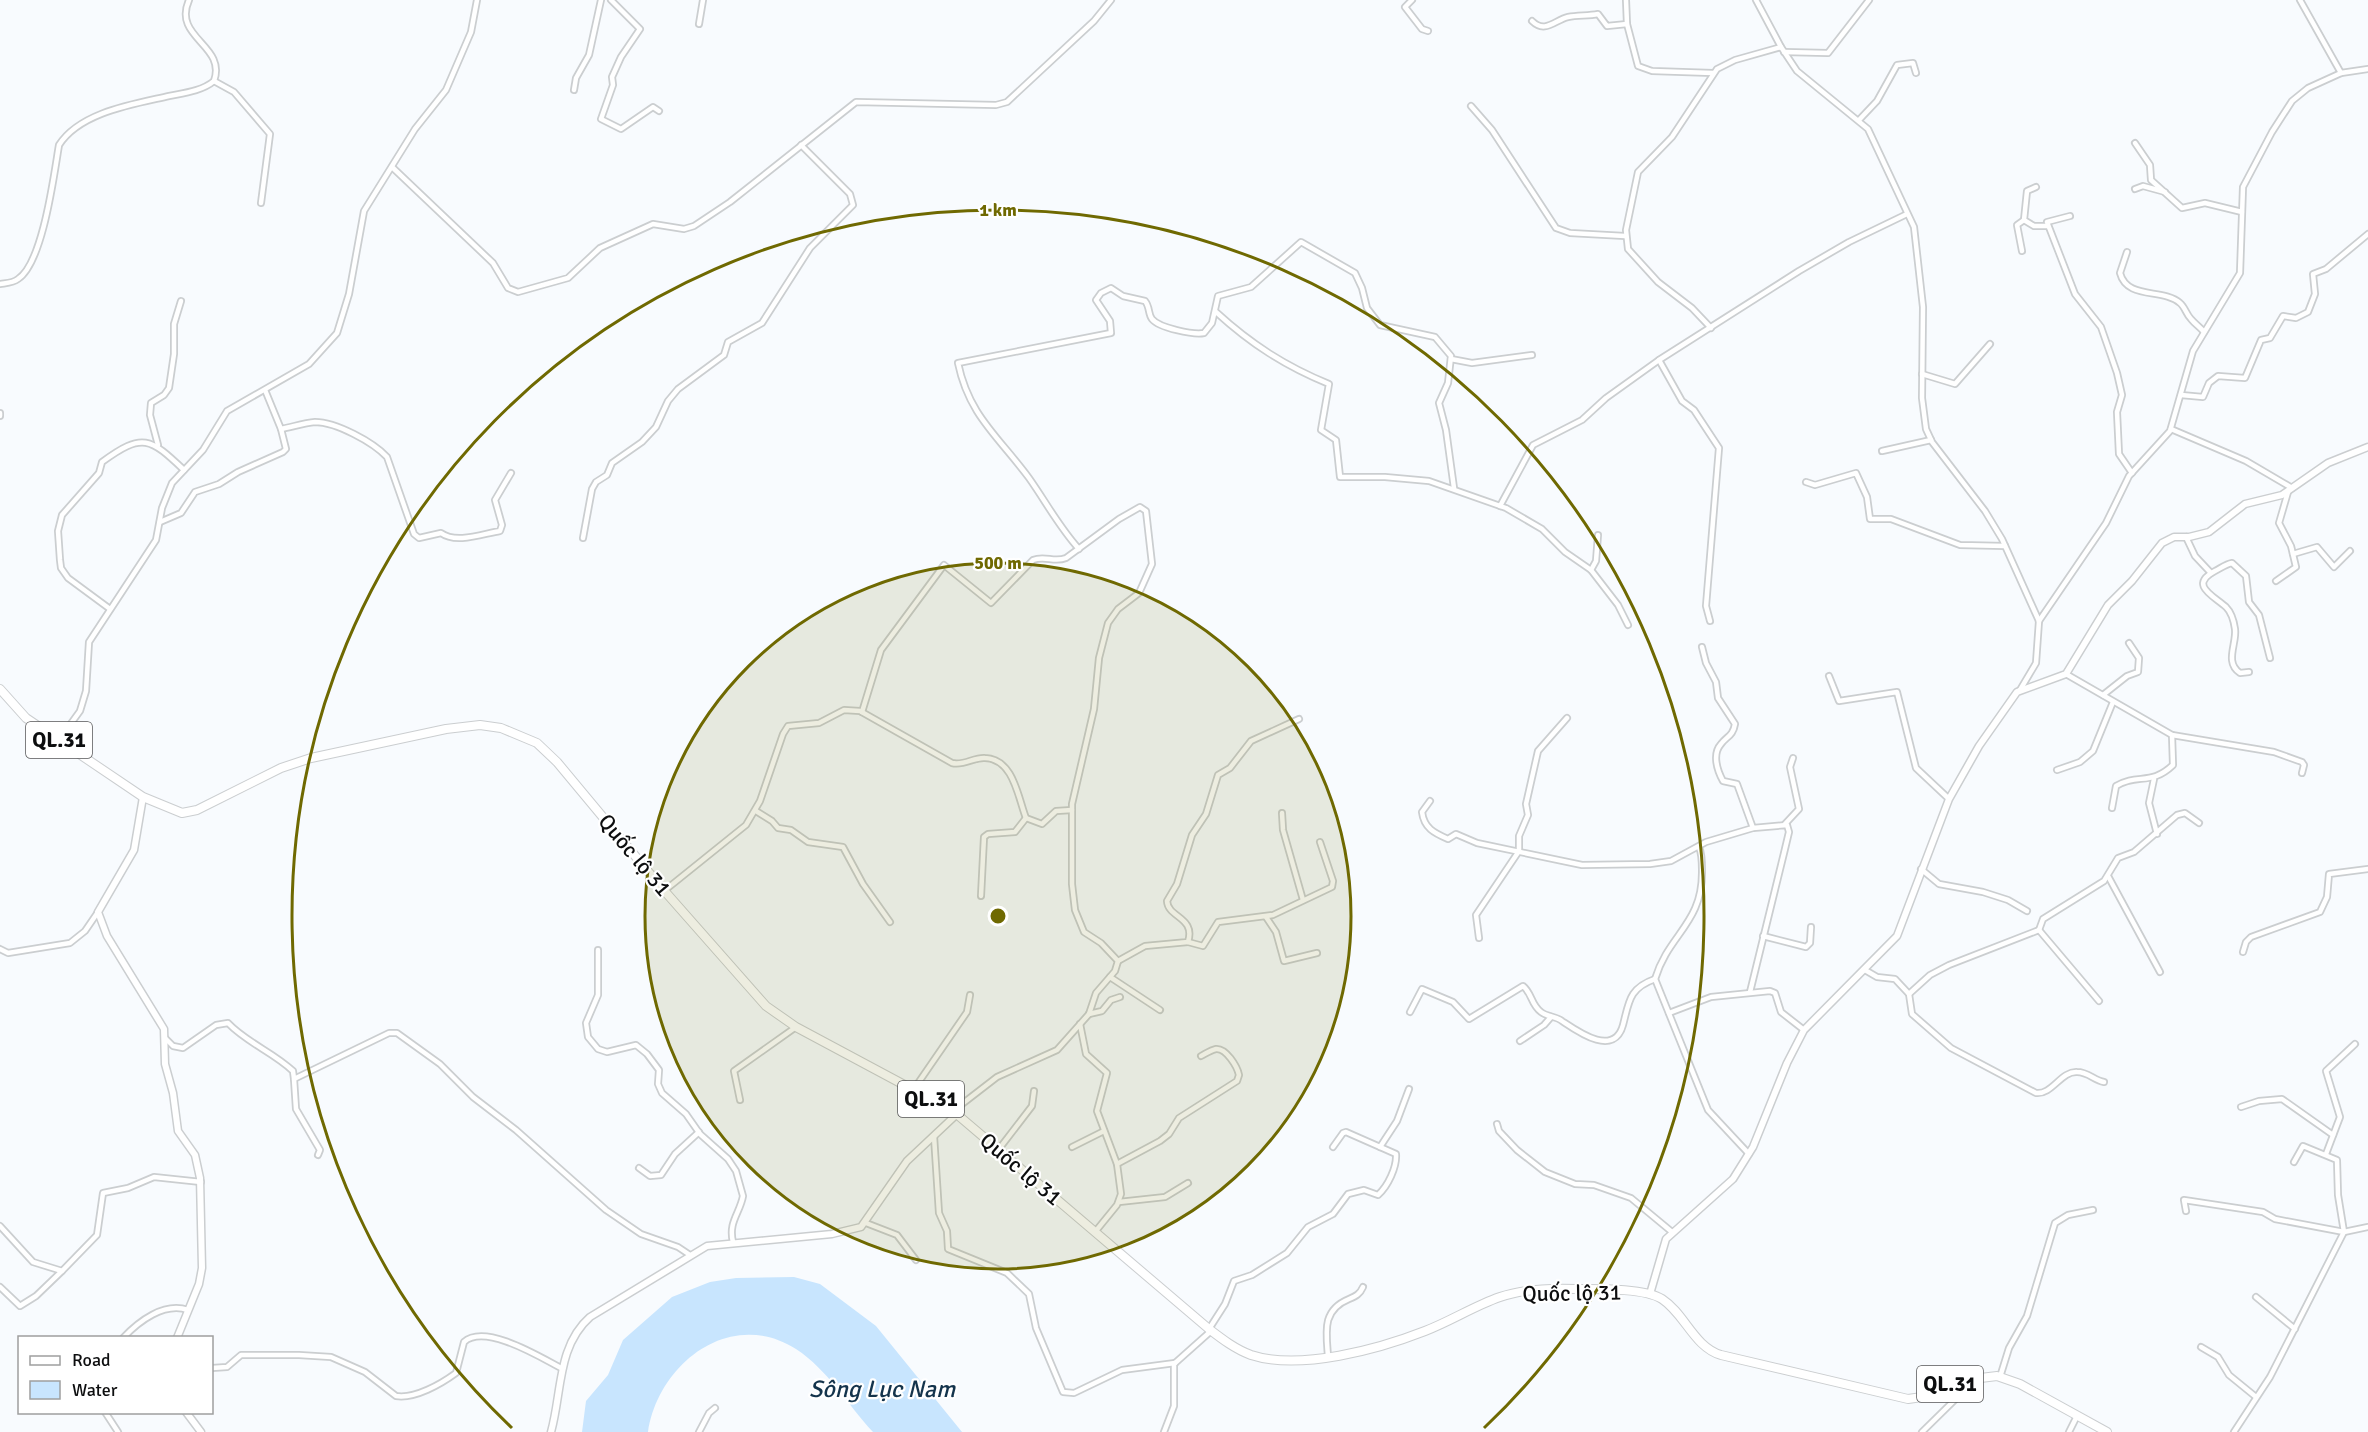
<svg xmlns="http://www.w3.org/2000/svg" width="2368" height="1432" viewBox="0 0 2368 1432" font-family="Signika,sans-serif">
<rect width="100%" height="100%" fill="#f8fbfe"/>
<path fill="#c8e5fe" d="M794 1277 820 1284 876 1326 962 1432H873C847 1404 828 1370 796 1349 730 1307 658 1364 648 1432H582L586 1401 608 1375 623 1340 672 1297 710 1282 736 1278Z"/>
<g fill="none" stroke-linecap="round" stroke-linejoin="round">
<g stroke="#cbced0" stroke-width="8">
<g id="street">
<path d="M611 0 640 29 621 57 612 77 613 85 601 119 621 129 653 107 659 111"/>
<path d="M1412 0 1405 7 1422 29 1428 31"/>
<path d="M1626 0 1627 24 1638 66 1652 71 1713 73"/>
<path d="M1756 0 1781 47 1797 71 1868 129 1914 227 1923 307 1922 398 1926 429 1932 442 1985 511 2002 539 2039 621 2036 663 2020 690"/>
<path d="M2300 0 2341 73"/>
<path d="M1532 21C1545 34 1555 20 1568 17 1578 15 1588 16 1598 14L1607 26 1627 24"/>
<path d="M699 24 703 0"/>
<path d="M1784 52 1828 53 1869 0"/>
<path d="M214 81 234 92 270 134 261 203"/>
<path d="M574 90 576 78 589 55 601 0"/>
<path d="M1471 106 1492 130 1556 228 1570 233 1625 236"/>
<path d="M1859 120 1877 101 1897 65 1913 63 1916 73"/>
<path d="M2135 143 2150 165 2151 180 2182 208 2205 203 2242 212"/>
<path d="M392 167 493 263 508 288 518 292 568 278 600 248 653 224 684 229 694 226 730 202 856 102 996 105 1007 102 1094 21 1111 0"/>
<path d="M2036 187 2027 191 2024 220 2034 226H2048"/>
<path d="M2135 189 2143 186 2165 192"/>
<path d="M2070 216 2047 222 2075 294 2101 327 2117 373 2122 395 2117 412 2119 454 2132 473"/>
<path d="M2022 251 2017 225 2024 220"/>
<path d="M2127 252 2120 273C2127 300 2163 288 2180 303 2185 307 2186 314 2191 319 2195 324 2200 327 2204 332"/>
<path d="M0 284C6 283 13 283 18 279 43 263 54 174 59 145 80 112 134 104 169 96 184 93 202 91 214 81 227 45 172 38 189 0"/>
<path d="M1216 312C1251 344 1285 366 1329 384L1321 430 1336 440 1340 477H1385L1429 481 1506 508 1542 529 1565 552 1591 570 1618 605 1628 625"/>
<path d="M1711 328 1692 308 1658 282 1628 249 1626 230 1638 172 1672 137 1717 69 1735 60 1781 47"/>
<path d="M1451 359 1472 363 1532 355"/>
<path d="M1659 360 1682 401 1694 410 1719 448 1706 606 1710 621"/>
<path d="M1922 374 1955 384 1990 344"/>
<path d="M265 390 281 429C292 427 304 423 315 422 336 422 373 442 387 457L414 534 419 538 441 533C456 544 482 534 500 531L502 525 495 500 511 473"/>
<path d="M2181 395 2203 397 2209 383 2218 376 2245 378 2261 340 2270 338 2283 316 2296 318 2308 312 2315 294 2313 274 2326 269 2368 234"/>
<path d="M0 413V416"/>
<path d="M2171 429 2246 461 2292 488"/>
<path d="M158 445 150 415 151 403 164 395 169 388 174 354V324L181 301"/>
<path d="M1882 451 1931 440"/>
<path d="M1806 482 1815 485 1856 473 1867 497 1870 519H1891L1960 545 2005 546"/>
<path d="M1500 506 1533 445 1582 420 1606 398 1659 360 1799 271 1849 242 1907 214"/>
<path d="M160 522 181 513 195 492 219 484 238 472 283 452 286 449 281 429"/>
<path d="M2186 537 2195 556 2211 573"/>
<path d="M583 538 592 489 596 482 607 475 612 463 642 442 656 427 668 401 678 389 724 355 728 342 762 323 810 248 853 205 850 194 801 145"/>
<path d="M1079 549C1059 527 1046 502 1029 478 999 437 969 416 958 363L1111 333 1110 321 1096 300 1101 293 1111 288 1123 296 1145 301C1150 307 1148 314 1152 319 1159 328 1194 335 1204 333L1212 323 1218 296 1251 287 1301 242 1355 273 1362 288 1367 308 1380 325 1435 337 1451 356 1448 383 1439 403 1446 430 1454 488"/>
<path d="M2293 554 2317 547 2334 567 2350 551"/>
<path d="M1591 570 1596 561 1598 535"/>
<path d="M2276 581 2296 567 2291 546 2279 523 2288 492"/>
<path d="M110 609 68 578 61 568 60 560 58 531 62 515 99 473 102 462C143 432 150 438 184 470"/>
<path d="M2039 621 2106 523 2129 476 2170 431 2193 351 2240 273 2243 187 2272 132 2292 101 2308 88 2341 73 2368 69"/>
<path d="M1702 647 1706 663 1716 682 1718 698 1735 724C1733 736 1727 736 1721 744 1712 754 1717 770 1723 781L1737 784 1753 828"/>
<path d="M2249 672 2240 673C2224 662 2237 644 2235 629 2234 622 2231 612 2226 607 2214 596 2188 585 2215 571 2221 568 2226 564 2232 563L2246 576 2249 602 2259 615 2270 658"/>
<path d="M2066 674 2172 735 2274 752 2302 762 2304 765 2302 773"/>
<path d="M1829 676 1839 701 1897 692 1916 768 1949 799"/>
<path d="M2103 695 2127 676 2138 672 2139 658 2129 643"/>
<path d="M862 712 881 650 944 565 991 603 1033 560C1045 555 1054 563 1066 558L1119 519 1140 507 1146 511 1152 564 1139 593 1118 609 1108 623 1099 658 1094 709 1072 804V884L1075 910 1084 932 1101 943 1118 961 1115 971 1096 993 1089 1014 1057 1050 997 1077 953 1111"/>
<path d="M59 740 80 711 86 691 89 642 156 540 162 508 172 483 203 450 227 411 309 364 337 333 349 294 364 211 415 129 446 90 471 32 477 0"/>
<path d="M2057 770 2080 762 2093 751 2113 702"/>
<path d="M2154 779 2149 803 2157 834"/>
<path d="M1430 801 1422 812C1424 828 1434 833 1448 839L1456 834 1477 843 1582 865 1650 864 1671 861 1706 842 1753 828 1787 825 1789 832 1784 853 1750 992"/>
<path d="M2112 808 2116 786C2138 773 2151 786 2173 765L2172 735"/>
<path d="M756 811 772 821 778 828 791 830 808 842 843 847 863 884 890 922"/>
<path d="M1282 813 1283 830 1303 900"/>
<path d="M1785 824 1799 809 1790 767 1793 758"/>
<path d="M1699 847C1702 854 1702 862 1702 870 1703 924 1669 933 1655 979L1708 1110 1749 1154"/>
<path d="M1921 869 1939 884 1983 892 2008 900 2027 911"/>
<path d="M2108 876 2160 972"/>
<path d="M664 891 746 825 760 801 783 734 788 726 819 723 844 710 860 711 952 763C964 766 974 757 985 758 1014 759 1018 798 1026 818L1042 824 1056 811 1072 810"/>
<path d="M981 896 984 837 988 834 1015 832 1026 818"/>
<path d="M1266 917 1276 932 1284 961 1317 953"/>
<path d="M2039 930 2043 919 2104 881 2118 858 2134 852 2177 815 2185 813 2199 823"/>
<path d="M1763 936 1806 947 1810 943 1811 927"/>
<path d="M1479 938 1476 915 1519 851V836L1528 815 1526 804 1538 751 1567 718"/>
<path d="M1188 942 1203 946 1218 922 1273 915 1332 887 1333 881 1320 842"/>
<path d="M0 949 8 953 70 943 85 931 98 912"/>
<path d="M598 950V995L586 1023 588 1037 598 1049 607 1052 636 1045 647 1054 659 1070 658 1084 662 1093 686 1114 700 1134 728 1159 736 1171 743 1196C740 1213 728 1222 733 1242"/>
<path d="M2243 952 2246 942 2251 937 2320 912 2327 897 2329 874 2368 869"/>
<path d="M1118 961 1145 946 1188 942C1196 917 1168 918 1167 901L1177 884 1192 835 1206 814 1218 775 1230 768 1251 741 1299 719"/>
<path d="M1865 970 1877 977 1895 979 1909 994 1912 1014 1951 1048 2036 1093C2052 1095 2061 1071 2077 1072 2088 1072 2094 1080 2104 1082"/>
<path d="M1110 977 1160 1010"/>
<path d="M1909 994 1930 975 1949 965 2039 930 2099 1001"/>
<path d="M1410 1012 1422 989 1453 1002 1469 1019 1523 986C1532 993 1531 1005 1541 1012 1547 1017 1556 1016 1562 1021 1577 1031 1614 1058 1623 1025 1629 1002 1629 988 1655 979"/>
<path d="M1669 1013 1711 997 1770 991 1775 993 1781 1012 1804 1030"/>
<path d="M1089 1014 1102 1011 1111 1000 1120 997"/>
<path d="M1080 1024 1086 1054 1107 1073 1097 1111 1117 1164 1121 1194 1117 1205 1095 1232"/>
<path d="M165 1038 173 1046 183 1048 216 1025 228 1023C247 1043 273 1052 293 1071L294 1079 389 1033H397L440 1064 473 1097 516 1130 606 1210 641 1234 678 1247 690 1255"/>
<path d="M1520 1041 1544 1025 1551 1017"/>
<path d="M294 1079 296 1109 320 1150 318 1155"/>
<path d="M914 1089 967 1012 970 995"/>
<path d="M740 1100 734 1071 796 1027"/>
<path d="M2241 1107 2259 1101 2282 1099 2333 1135"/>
<path d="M1497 1124 1499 1131 1517 1150 1545 1172 1575 1184 1594 1185 1631 1198 1672 1232"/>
<path d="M934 1136 939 1213 947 1231 948 1249 1007 1273 1029 1294 1036 1328 1063 1392 1074 1393 1122 1370 1175 1363"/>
<path d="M1072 1147 1104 1131"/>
<path d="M1380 1147 1397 1121 1409 1089"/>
<path d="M999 1149 1032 1106 1034 1091"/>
<path d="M2326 1154 2340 1117 2326 1071 2355 1044"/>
<path d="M1117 1164 1160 1141 1169 1134 1179 1118 1237 1081 1239 1075C1237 1066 1226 1048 1216 1049 1211 1050 1205 1054 1201 1056"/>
<path d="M639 1168 650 1176 661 1175 675 1154 699 1132"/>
<path d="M1119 1202 1165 1197 1188 1183"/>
<path d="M2186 1211 2184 1200 2263 1212 2275 1219 2344 1232 2368 1227"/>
<path d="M866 1223 897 1235 916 1260"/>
<path d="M0 1226 33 1262 62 1271 97 1235 103 1193 128 1188 154 1177 201 1182"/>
<path d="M0 1287 20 1306 36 1296 62 1271"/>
<path d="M2256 1297 2295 1329"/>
<path d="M1209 1329 1225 1304 1234 1281 1252 1275 1287 1253 1308 1227 1333 1214 1348 1194 1364 1190 1378 1195C1388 1186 1397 1167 1396 1154L1346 1132 1343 1133 1333 1147"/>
<path d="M123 1338C139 1321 164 1302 188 1310"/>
<path d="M2201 1347 2218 1357 2229 1375 2256 1397"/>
<path d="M1328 1356C1326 1331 1322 1310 1349 1299 1356 1296 1360 1294 1363 1287"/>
<path d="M212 1368 227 1367 241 1355H299L331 1357 365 1372 396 1396C415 1399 441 1384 456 1373L464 1342C485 1323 540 1357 561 1368"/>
<path d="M2000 1377 2009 1348 2027 1316 2055 1223 2068 1215 2093 1210"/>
<path d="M105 1412 118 1432"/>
<path d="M699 1432 709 1413 715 1408"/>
<path d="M1164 1432 1174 1406V1364L1211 1331"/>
<path d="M1922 1432 1976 1379"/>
<path d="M2069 1432 2077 1416"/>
<path d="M2234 1432 2270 1377 2344 1232 2338 1195 2337 1160 2303 1146 2294 1162"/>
</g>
</g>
<g stroke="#cbced0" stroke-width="9">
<g id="secondary">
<path d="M143 797 134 850 98 912 107 936 164 1029 165 1064 173 1093 178 1131 195 1155 200 1178 202 1268 199 1284 177 1338"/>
<path d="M1650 1294 1666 1239 1733 1179 1753 1147 1787 1063 1804 1030 1897 936 1949 799 1979 746 2017 692 2066 674 2108 605 2132 581 2162 543 2174 537H2189L2209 532 2245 504 2282 495 2328 463 2368 447"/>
<path d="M186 1412 201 1432"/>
<path d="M551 1432C562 1393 557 1346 590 1317L707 1246 832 1234 861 1227 907 1161 957 1114"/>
</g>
</g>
<g stroke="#cbced0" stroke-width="10">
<path id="highway" d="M0 689 26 718 143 797 182 813 197 810 281 768 311 758 446 729 480 725 501 728 537 743 557 762 661 887 766 1006 796 1027 953 1111 1209 1329C1222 1339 1235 1349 1251 1355 1300 1371 1379 1349 1425 1331 1451 1321 1474 1306 1500 1297 1523 1289 1553 1288 1577 1289 1598 1289 1645 1288 1662 1299 1685 1314 1694 1347 1721 1355L1908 1399 1922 1397 1964 1380 1997 1376 2020 1384 2107 1432"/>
</g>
<use href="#street" stroke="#fff" stroke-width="4.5"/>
<use href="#secondary" stroke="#fff" stroke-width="6"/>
<use href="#highway" stroke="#fff" stroke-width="8"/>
</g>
<circle cx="998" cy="916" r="353" fill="#6f6901" fill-opacity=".12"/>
<g fill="none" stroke="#6f6901" stroke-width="3">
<circle cx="998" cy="916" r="353"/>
<path d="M512 1428A706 706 0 1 1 1484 1428"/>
</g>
<g text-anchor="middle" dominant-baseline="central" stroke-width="4.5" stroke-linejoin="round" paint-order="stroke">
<g fill="#fff" stroke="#565657" stroke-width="1.5">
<rect x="26" y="722" width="66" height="36" rx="4.5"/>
<rect x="898" y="1081" width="66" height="36" rx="4.5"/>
<rect x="1917" y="1366" width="66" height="36" rx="4.5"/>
</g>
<g font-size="21" font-weight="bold" fill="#0d0e0f">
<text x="59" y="740">QL.31</text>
<text x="931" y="1099">QL.31</text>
<text x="1950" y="1384">QL.31</text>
</g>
<g font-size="22" fill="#0d0e0f" stroke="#fff">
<text transform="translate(635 855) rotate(50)">Quốc lộ 31</text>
<text transform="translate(1021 1169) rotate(40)">Quốc lộ 31</text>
<text transform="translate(1572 1293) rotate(-1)">Quốc lộ 31</text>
</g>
<g font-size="24" font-style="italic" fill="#14344c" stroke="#fff">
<text x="882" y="1389">Sông Lục Nam</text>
</g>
</g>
<circle cx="998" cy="916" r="9" fill="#6f6901" stroke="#fff" stroke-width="3"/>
<g font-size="18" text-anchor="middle" font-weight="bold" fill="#6f6901" stroke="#fff" stroke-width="4.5" stroke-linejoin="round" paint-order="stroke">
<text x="998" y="216">1 km</text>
<text x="998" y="569">500 m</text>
</g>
<rect x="18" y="1336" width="195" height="78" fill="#ffffff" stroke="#9e9f9f" stroke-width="1.5"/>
<rect x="30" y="1356" width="30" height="9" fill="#ffffff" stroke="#9e9f9f" stroke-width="1.5"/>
<text x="72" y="1366" font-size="18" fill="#0d0e0f">Road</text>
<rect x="30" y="1381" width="30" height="18" fill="#c8e5fe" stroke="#9e9f9f" stroke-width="1.5"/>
<text x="72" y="1396" font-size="18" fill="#0d0e0f">Water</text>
</svg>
